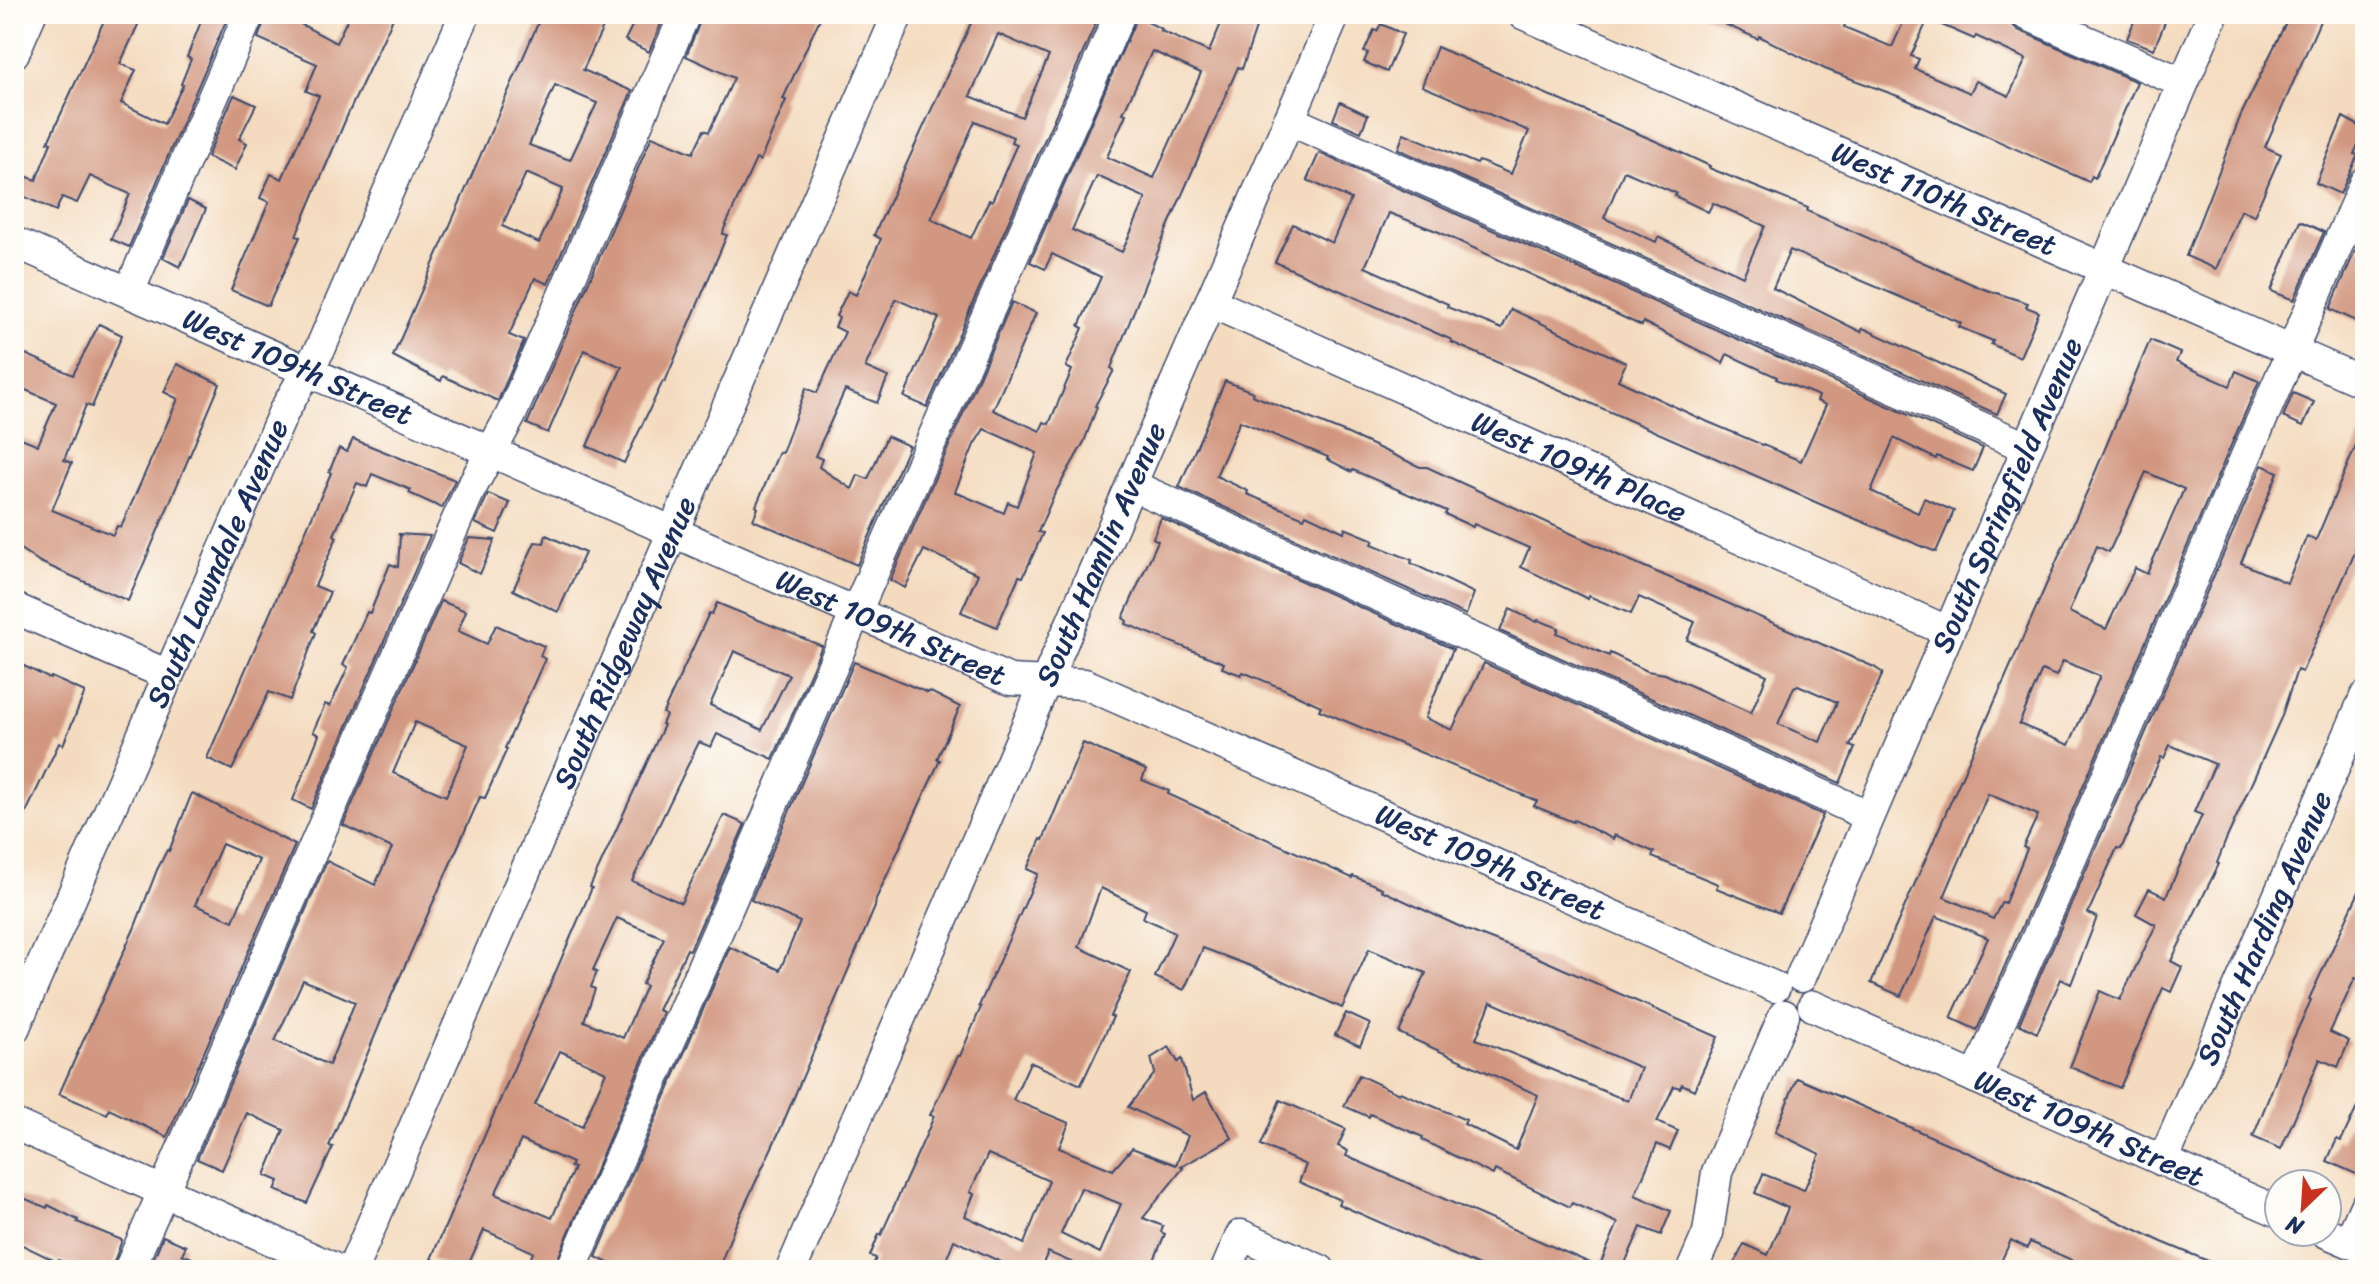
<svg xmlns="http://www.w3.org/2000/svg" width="2379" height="1284" viewBox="0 0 2379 1284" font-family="Sriracha,sans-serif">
<rect width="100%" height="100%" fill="#fdfcf7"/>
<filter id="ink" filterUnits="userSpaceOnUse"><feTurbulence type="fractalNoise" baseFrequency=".0125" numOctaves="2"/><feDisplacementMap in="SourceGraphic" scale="16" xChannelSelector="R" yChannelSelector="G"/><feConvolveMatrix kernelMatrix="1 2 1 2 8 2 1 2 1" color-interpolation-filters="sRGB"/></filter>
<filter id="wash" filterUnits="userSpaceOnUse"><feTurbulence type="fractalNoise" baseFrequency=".006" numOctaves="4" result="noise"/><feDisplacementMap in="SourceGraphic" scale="32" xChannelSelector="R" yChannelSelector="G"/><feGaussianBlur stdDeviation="1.8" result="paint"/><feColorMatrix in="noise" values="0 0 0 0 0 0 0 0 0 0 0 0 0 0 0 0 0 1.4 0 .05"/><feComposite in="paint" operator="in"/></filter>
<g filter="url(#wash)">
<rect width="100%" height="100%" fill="#f4dbbf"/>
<g id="blocks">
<g fill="#d29780" fill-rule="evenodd">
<path d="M107 14H143L120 64 136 70 121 103 164 124 183 85 181 84 191 59 187 57 204 14H229L129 247 111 239 130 194 90 176 77 203 62 197 56 211 14 192V172L36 180 51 143 48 142Z"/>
<path d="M267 14H282L336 43 350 14H395L348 114 296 236 300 237 268 306 231 290 269 202 260 198 271 174 282 179 319 96 306 91 317 64 258 38Z"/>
<path d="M542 14H590L606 21 583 70 632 91 548 284 535 278 509 335 524 341 498 401 443 376 441 381 393 356ZM555 85 597 103 570 160 529 145ZM526 173 563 189 539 243 502 226Z"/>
<path d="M638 14 661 24 649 52 625 40Z"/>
<path d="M703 14H822L783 99 786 100 760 161 756 159 724 229 723 234 727 235 665 382 663 381 624 463 587 446 622 367 584 350 548 433 527 424 652 136 693 153 704 130 709 132 734 78 686 56Z"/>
<path d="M950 14H1100L927 407 904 397 939 318 896 299 865 367 888 377 877 403 845 390 815 456 822 459 819 467 852 489 858 475 868 479 887 436 909 446 857 565 753 520 758 508 756 506 779 452 782 453 806 388 817 393 845 332 835 327 839 318 836 316 848 291 856 295 881 239 874 235 971 23ZM998 34 1049 56 1022 117 970 96ZM975 121 1013 137 1011 142 1017 144 992 201 989 200 971 238 931 219Z"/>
<path d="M1225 14H1248L1259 19 1242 69 1238 67 1167 229 1111 368 1114 370 1095 406 1097 407 1084 442 1054 495 1038 532 1043 533 1023 577 1019 576 997 627 961 612 978 574 924 550 905 588 890 580 1012 302 1036 313 993 410 1040 431 1044 422 1049 424 1072 370 1066 367 1083 328 1079 326 1101 277 1052 254 1045 269 1030 262 1137 17 1162 29 1161 31 1209 52ZM1152 51 1201 73 1154 178 1107 157 1126 114 1123 113ZM1097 176 1146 198 1122 252 1072 230ZM984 429 1037 453 1017 506 1008 502 1004 513 955 492 974 445Z"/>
<path d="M1702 14H1849L1844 27 1892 47 1907 14H1990L2009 22 2018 30 2137 82 2095 178 2092 176 2089 182 1903 98 1825 69 1759 36 1758 39ZM1928 19 1974 39 1976 36 2026 59 2009 96 1976 81 1970 93 1915 69 1919 59 1911 56Z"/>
<path d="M2137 14H2146L2165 22 2154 49 2127 39Z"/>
<path d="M2290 14H2323L2265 147 2281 154 2254 216 2241 210 2216 269 2186 256 2241 115Z"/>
<path d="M1381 24 1403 34 1387 72 1364 62 1368 53 1364 52 1374 30 1377 31Z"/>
<path d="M1437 47 1660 143 1710 166 1709 168 1808 208 1807 211 1981 288 2028 303 2026 307 2039 312 2020 357 1991 344 1993 341 1959 327 1961 323 1790 250 1773 288 1861 332 1863 328 2006 394 1997 414 1398 149 1404 133 1477 164 1479 161 1511 174 1529 131 1422 86ZM1624 171 1676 193 1675 196 1708 212 1713 203 1765 226 1743 276 1658 237 1656 242 1604 218Z"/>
<path d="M234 95 256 105 239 139 247 143 235 170 207 157Z"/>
<path d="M1340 102 1368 115 1361 132 1333 120Z"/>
<path d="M2343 117 2365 129 2354 154 2358 155 2340 194 2316 183Z"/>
<path d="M1319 153 1983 448 1973 471 1937 456 1936 459 1894 438 1871 491 1918 513 1924 498 1954 511 1936 552 1829 508 1451 342 1452 340 1275 262 1293 224 1332 243 1351 199 1307 180ZM1389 213 1439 232 1642 326 1643 322 1723 363 1727 354 1777 377 1776 379 1819 396 1817 401 1826 405 1801 461 1701 419 1618 380 1626 363 1511 309 1502 329 1447 307 1448 304 1365 267Z"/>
<path d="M188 200 206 209 180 267 163 258Z"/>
<path d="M2300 221 2324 232 2294 300 2271 291Z"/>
<path d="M2357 246 2365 250V325L2330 309Z"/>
<path d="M99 324 122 335 92 407 86 405 64 460 72 463 52 510 113 535 117 526 121 527 178 399 164 392 177 364 220 384 128 601 40 562 14 545V435L38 445 56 403 14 385V349L73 375Z"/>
<path d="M2150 340 2180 353 2176 362 2230 386 2236 371 2259 381 1977 1030 1951 1018 1988 938 1936 916 1901 996 1871 983 2087 492ZM2146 472 2184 489 2147 574 2135 568 2106 629 2069 612 2097 546 2109 552ZM2063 661 2100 676 2069 745 2019 724 2042 670 2056 676ZM1988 794 2038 815 2023 847 2027 849 2005 903 2002 902 1993 919 1944 897Z"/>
<path d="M1225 381 1253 392 1252 395 1346 433 1420 467H1427L1622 557 1874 667 1883 673 1850 746 1855 748 1840 783 1500 631 1510 609 1537 622 1538 620 1559 628 1557 633 1609 656 1610 653 1647 671 1665 674 1751 713 1767 675 1687 640 1695 622 1639 597 1631 614 1589 596 1588 599 1521 567 1529 548 1474 524 1473 527 1445 514 1447 511 1353 470 1352 472 1327 459 1328 457 1240 421 1216 476 1248 491 1247 494 1304 518 1306 514 1344 532 1345 528 1374 540 1372 544 1412 560 1411 563 1474 593 1466 615 1179 487ZM1798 685 1837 702 1820 742 1778 724 1794 687Z"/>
<path d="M2293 393 2314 402 2303 426 2283 417Z"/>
<path d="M2364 426 2365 526 2355 547 2357 548 2302 672 2297 670 2281 718 2226 840 2217 863 2219 864 2171 961 2182 967 2171 992 2163 988 2120 1088 2070 1067 2100 991 2120 1000 2156 925 2136 914 2149 889 2166 897 2202 815 2194 812 2215 764 2170 745 2164 758 2161 757 2121 849 2117 848 2088 913 2097 917 2071 984 2061 979 2037 1033 2019 1024 2262 465 2278 472 2241 563 2287 583 2307 536 2316 540Z"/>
<path d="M353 439 455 480 442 508 409 493 411 490 372 474 367 487 357 483 334 535 337 537 315 586 330 592 313 631 316 633 290 700 269 692 232 770 207 758 331 473 329 472 339 448 347 452Z"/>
<path d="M488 494 510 503 497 533 475 523Z"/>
<path d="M1161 518 1453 649 1425 718 1452 730 1484 663 1823 815 1779 913 1716 888 1718 884 1652 857 1654 852 1615 835 1613 839 1574 820 1573 822 1534 806 1537 801 1319 710 1321 706 1284 689 1243 672 1241 675 1222 668 1224 663 1126 624 1127 621 1123 618 1158 541 1153 538Z"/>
<path d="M398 534 430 536 311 809 293 800 319 735 313 732 325 704 330 706 348 667 343 665 367 612 370 613 390 564 398 567 400 535Z"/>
<path d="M546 535 585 553 558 612 513 590 535 542 544 543Z"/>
<path d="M469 538 495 540 480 574 458 563Z"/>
<path d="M441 601 466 611 458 631 487 644 496 625 544 646 540 656 545 659 505 748 507 749 485 798 480 797 391 997 329 1146 333 1147 307 1203 275 1190 279 1181 265 1175 284 1130 247 1113 222 1170 197 1159 327 861 375 885 392 848 343 825ZM415 722 468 745 446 796 393 773ZM303 980 355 1002 329 1065 275 1041Z"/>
<path d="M717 603 822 646 773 759 717 734 711 747 699 742 632 881 681 903 724 815 745 824 690 950 687 949 658 1010 663 1012 553 1270H525L533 1253 531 1251 484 1230 466 1270H457L431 1259 592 888 590 887 664 725 662 724 666 715 663 713 709 613 712 614ZM734 651 789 675 762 730 710 705ZM617 918 664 938 642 984 646 986 623 1038 584 1021 595 989 591 987 597 972 593 970ZM560 1051 606 1072 582 1127 535 1105ZM521 1140 572 1163 570 1167 574 1168 552 1218 495 1194Z"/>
<path d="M14 661 50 679 51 677 85 692 63 745 59 743 14 838Z"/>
<path d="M854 662 928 693 929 691 960 707 937 759 940 760 876 899 875 907 780 1130 735 1226 718 1270H622L596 1257 730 947 780 970 800 922 751 900Z"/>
<path d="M1083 743 1146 770 1142 780 1169 791 1168 794 1352 878 1353 876 1382 888 1381 890 1467 930 1534 956 1718 1037 1694 1090 1682 1084 1680 1088 1674 1086 1657 1122 1678 1131 1670 1150 1657 1144 1635 1195 1671 1211 1661 1235 1641 1227 1622 1270H1488L1338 1204 1340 1200 1299 1182 1306 1165 1261 1145 1280 1100 1346 1129 1338 1146 1348 1151 1346 1156 1599 1267 1618 1223 1572 1203 1570 1207 1495 1170 1493 1175 1422 1140 1423 1137 1370 1114 1369 1117 1344 1106 1359 1075 1399 1094 1400 1092 1466 1120 1464 1124 1516 1150 1538 1095 1399 1033 1426 973 1369 949 1342 1008 1256 968 1203 948 1184 990 1155 977 1175 932 1143 918 1146 910 1101 888 1079 947 1131 972 1110 1016 1113 1017 1081 1085 1030 1062 1013 1100 1069 1123 1059 1148 1113 1170 1132 1148 1176 1165 1188 1136 1128 1107 1155 1073 1151 1058 1169 1047 1178 1062 1182 1059 1193 1100 1206 1092 1232 1138 1181 1167 1183 1168 1143 1218 1163 1226 1161 1232 1165 1234 1150 1270H1089L1048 1252 1040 1270H1018L954 1240 942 1270H871L876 1258 870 1256 879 1234 881 1235 926 1135 934 1116 930 1115 958 1056H960L981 1007 979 1006 1038 874 1027 869 1041 839 1043 840ZM1491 1002 1641 1068 1628 1101 1476 1039ZM988 1154 1049 1181 1024 1244 965 1216 974 1194 970 1192ZM1081 1188 1121 1204 1100 1253 1061 1234Z"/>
<path d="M192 793 295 845 167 1137 109 1109 107 1114 59 1094 134 929 157 870 167 850 169 851ZM222 844 259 860 233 921 195 905Z"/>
<path d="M2365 879V982L2355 978 2330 1032 2349 1041 2338 1067 2320 1059 2281 1149 2253 1137 2285 1057 2311 1000 2309 999Z"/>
<path d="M1346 1013 1370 1024 1360 1046 1335 1035Z"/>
<path d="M1797 1078 2026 1178 2162 1242 2230 1270H2067L2072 1260 2030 1242 2027 1248 2011 1240 1997 1270H1731L1744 1244 1768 1255 1788 1208 1755 1193 1763 1174 1804 1190 1820 1154 1775 1132Z"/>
<path d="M2365 1091V1178L2327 1161 2337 1139 2341 1141Z"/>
<path d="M14 1194 47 1208 48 1205 78 1220 77 1222 122 1240 111 1270H84L58 1260 57 1262 14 1241Z"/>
<path d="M163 1236 186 1246 182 1254 221 1270H149Z"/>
</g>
</g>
</g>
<g filter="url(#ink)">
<use href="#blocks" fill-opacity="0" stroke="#3c496d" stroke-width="2"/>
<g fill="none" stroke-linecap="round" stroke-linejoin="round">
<g stroke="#3c496d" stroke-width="33">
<g id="minor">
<path id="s1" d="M1523 14 2365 383"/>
<path d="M2025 14 2183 83"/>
<path d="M14 53 31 14"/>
<path d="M1289 120 2026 447"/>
<path id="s2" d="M14 242 1010 680 1085 684 1775 987"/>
<path d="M129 292 249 14"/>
<path id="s3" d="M1210 302 1947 631"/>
<path d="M1131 485 1869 816"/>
<path d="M14 608 168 675"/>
<path id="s4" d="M1801 977 2213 14"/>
<path id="s5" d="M1813 1006 2279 1212"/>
<path id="s6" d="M14 1029 284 411 321 347 465 14"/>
<path d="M1976 1078 2365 182"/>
<path d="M14 1124 338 1270"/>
<path id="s7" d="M2163 1161 2365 697"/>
<path d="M2325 1232 2365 1249"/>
<path d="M2349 1242 2365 1206"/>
<path d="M129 1270 470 490 511 415 685 14"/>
<path id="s8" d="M352 1270 898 14"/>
<path d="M571 1270 856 612 1120 14"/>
<path id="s9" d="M791 1270 1335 14"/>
<path d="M1226 1270 1241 1235 1320 1270"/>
<path d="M1692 1270 1708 1233 1717 1172 1784 1015"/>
</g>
</g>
<use href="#minor" stroke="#fff" stroke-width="30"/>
</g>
</g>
<g text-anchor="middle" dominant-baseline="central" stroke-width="6" stroke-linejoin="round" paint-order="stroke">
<g font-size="30" fill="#1b2f5e" stroke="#fdfcf7">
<text stroke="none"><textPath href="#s1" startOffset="460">West 110th Street</textPath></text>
<text stroke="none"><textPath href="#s2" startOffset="310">West 109th Street</textPath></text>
<text stroke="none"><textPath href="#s3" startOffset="404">West 109th Place</textPath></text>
<text stroke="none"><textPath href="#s4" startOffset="524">South Springfield Avenue</textPath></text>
<text stroke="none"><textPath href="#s9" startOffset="780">South Hamlin Avenue</textPath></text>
<text stroke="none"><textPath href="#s6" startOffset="508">South Lawndale Avenue</textPath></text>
<text stroke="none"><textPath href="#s2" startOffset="958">West 109th Street</textPath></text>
<text stroke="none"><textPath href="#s8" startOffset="684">South Ridgeway Avenue</textPath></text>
<text stroke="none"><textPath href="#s2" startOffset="1606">West 109th Street</textPath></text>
<text stroke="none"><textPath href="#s7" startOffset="254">South Harding Avenue</textPath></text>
<text stroke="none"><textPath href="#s5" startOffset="302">West 109th Street</textPath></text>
</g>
</g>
<rect width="2379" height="1284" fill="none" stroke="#fdfcf7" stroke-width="48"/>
<g transform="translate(2303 1208) rotate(205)"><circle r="38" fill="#fdfcf7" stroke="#a3aaba" stroke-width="2"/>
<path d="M0-6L14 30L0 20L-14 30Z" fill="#c8321e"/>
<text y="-12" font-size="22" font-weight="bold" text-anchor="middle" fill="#1b2f5e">N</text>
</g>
</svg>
